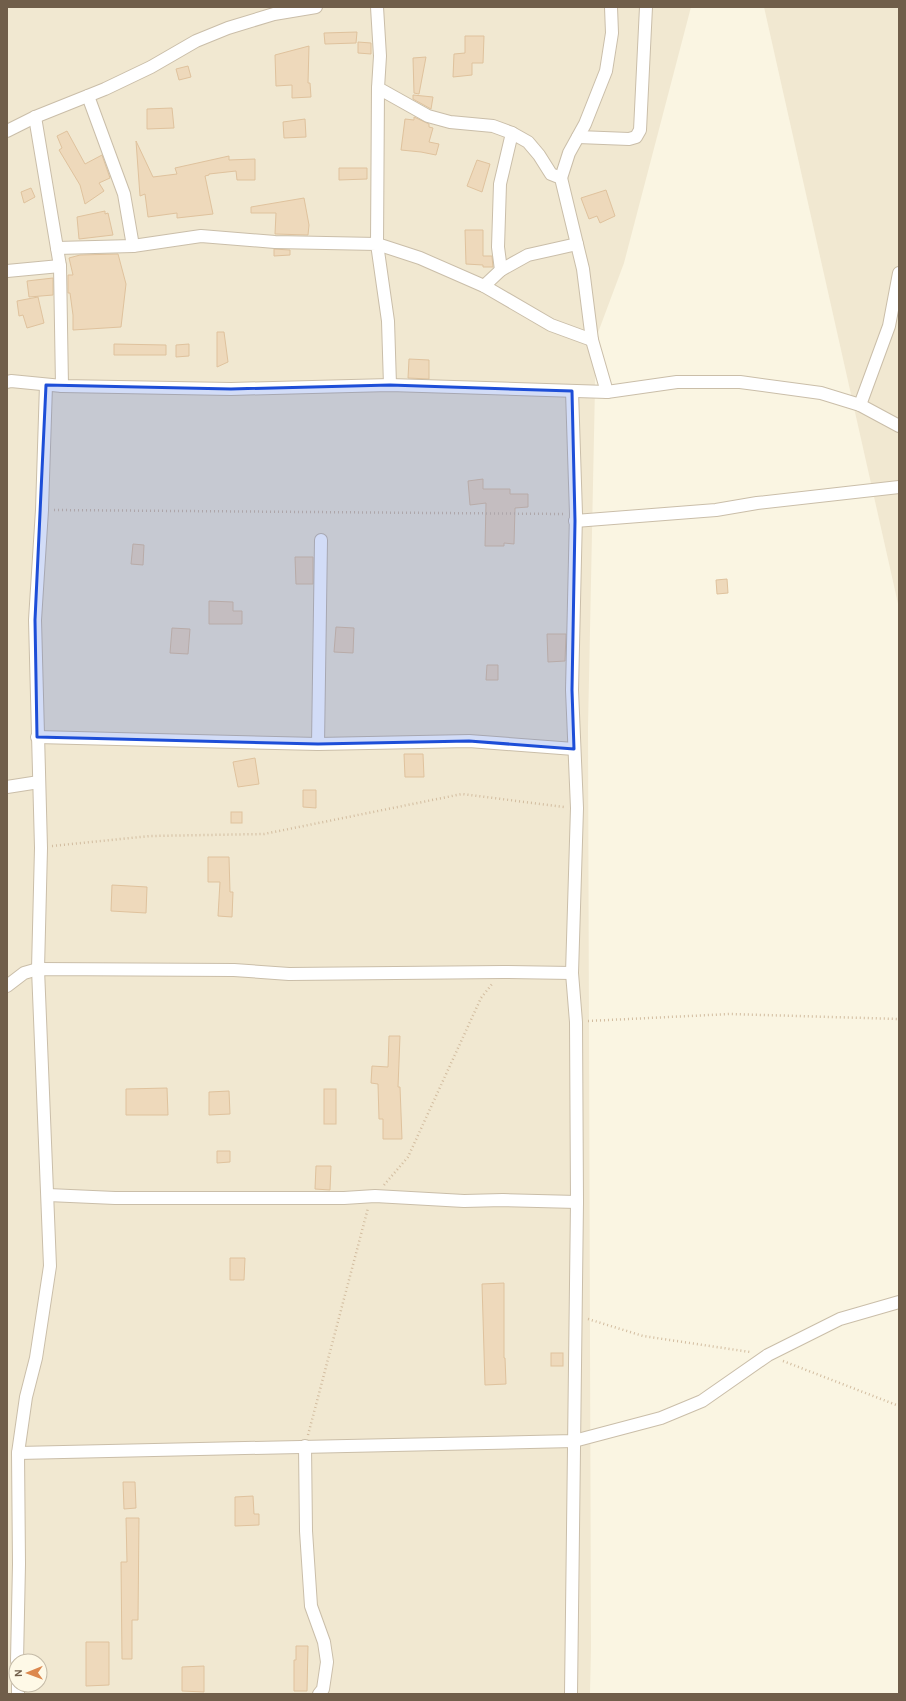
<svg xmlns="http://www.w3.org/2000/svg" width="906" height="1701" viewBox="0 0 906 1701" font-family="Karla,sans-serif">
<rect width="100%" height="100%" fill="#faf5e2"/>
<g fill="#f1e8d1" fill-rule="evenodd">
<path d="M7 7H691L624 263 596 338 588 727 591 1648 590 1694H7ZM16 1661H40V1685H16Z"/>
<path d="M764 7H899V608Z"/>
</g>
<g fill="#eed9bb" stroke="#dfc29d">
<path d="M357 32 356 43 325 44 324 33Z"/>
<path d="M465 36H484L483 63H472V75L453 77 454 54 465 53Z"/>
<path d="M358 42 371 43V54L358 53Z"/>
<path d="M309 46 308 83H310L311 97 292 98V85L276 86 275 55Z"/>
<path d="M426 57 419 94 414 93 413 58Z"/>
<path d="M188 66 191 77 179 80 176 69Z"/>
<path d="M413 95 433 97 431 109 413 99Z"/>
<path d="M172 108 174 128 147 129V109Z"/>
<path d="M414 117 429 124V127L433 128 429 142 439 144 436 155 421 152 401 150 405 119 414 120Z"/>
<path d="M305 119 306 137 284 138 283 122Z"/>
<path d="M67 131 85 164 102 155 110 178 99 183 104 191 85 204 80 185 59 150 62 148 57 136Z"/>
<path d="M136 141 153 177 177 174 175 168 229 156V160L255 159V180H237L236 171 209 174V175L205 176 213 214 177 218V213L148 217 145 194 140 196Z"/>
<path d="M477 160 490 164 482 192 467 186Z"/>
<path d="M339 168H367V179L339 180Z"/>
<path d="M31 188 35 197 24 203 21 192Z"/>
<path d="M606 190 615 216 600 223 597 216 589 219 581 198Z"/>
<path d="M304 198 309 225 308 235 275 234 276 213H251V207Z"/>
<path d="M105 211V214L108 213 113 235 79 239 77 217Z"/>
<path d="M465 230H483V256H492L493 267H483V265L466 264Z"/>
<path d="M274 249 290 250V255L274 256Z"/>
<path d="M118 254 126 284 121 327 73 330V315L70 293H68V275H73L69 258 80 255Z"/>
<path d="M53 278V295L29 297 27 281Z"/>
<path d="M38 297 44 323 27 328 23 315 19 316 17 301Z"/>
<path d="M217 332H224L228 362 217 367Z"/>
<path d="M114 344 166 345V355H114Z"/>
<path d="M189 344V356L176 357V345Z"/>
<path d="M409 359 429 360V379L408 378Z"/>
<path d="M483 479V489H510V494H528V507L515 508 514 544 504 543V546H485L486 503 470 505 468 481Z"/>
<path d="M133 544 144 545 143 565 131 564Z"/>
<path d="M295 557H313V584H296Z"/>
<path d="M727 579 728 593 717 594 716 580Z"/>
<path d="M209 601 233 602V611H242V624H209Z"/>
<path d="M336 627 354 628 353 653 334 652Z"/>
<path d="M172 628 190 629 188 654 170 653Z"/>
<path d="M547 634H566L565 661 548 662Z"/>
<path d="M487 665H498V680H486Z"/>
<path d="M404 754H423L424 777H405Z"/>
<path d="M255 758 259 784 238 787 233 762Z"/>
<path d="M303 790H316V808L303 807Z"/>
<rect x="231" y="812" width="11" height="11"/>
<path d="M208 857H229L230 892H233L232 917 218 916 220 882H208Z"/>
<path d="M112 885 147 887 146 913 111 911Z"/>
<path d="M389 1036H400L398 1087H400L402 1139H383V1119H379L378 1084 371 1083 372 1066 388 1067Z"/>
<path d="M167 1088 168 1115H126V1089Z"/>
<rect x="324" y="1089" width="12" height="35"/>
<path d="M229 1091 230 1114 209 1115V1092Z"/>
<path d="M217 1151H230V1162L217 1163Z"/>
<path d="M316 1166H331L330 1190 315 1189Z"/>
<path d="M230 1258H245L244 1280H230Z"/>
<path d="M504 1283V1358H505L506 1384 485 1385 482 1284Z"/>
<rect x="551" y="1353" width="12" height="13"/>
<path d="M123 1482H135L136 1508 124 1509Z"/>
<path d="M253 1496 254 1514H259V1525L235 1526V1497Z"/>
<path d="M126 1518H139L138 1620H132V1659H122L121 1562H127Z"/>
<path d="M86 1642H109V1685L86 1686Z"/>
<path d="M296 1646H308L307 1691H294V1660H296Z"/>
<path d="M204 1666V1692L182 1691V1667Z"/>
</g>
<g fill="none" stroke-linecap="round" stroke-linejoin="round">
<g stroke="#cabea9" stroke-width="14">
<g id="street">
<path d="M377 7 380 56 378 88 428 116 450 122 493 126 512 133 528 142 539 155 551 174 561 178 583 269 592 340 607 392"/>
<path d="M378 88 377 244 420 258 484 286 551 325 592 340"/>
<path d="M88 96 124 194 133 246"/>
<path d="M35 117 60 266 62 386"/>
<path d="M7 131 35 117 105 89 151 67 196 41 228 28 274 14 316 7"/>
<path d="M578 137 629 139 636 137 640 130 646 7"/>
<path d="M561 178 569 153 585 124 606 71 612 33 611 7"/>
<path d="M57 248 133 246 201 236 275 242 377 244 388 321 390 385"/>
<path d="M501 270 498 247 500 184 512 133"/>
<path d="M7 271 60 266"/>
<path d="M484 286 501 270 528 255 577 244"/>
<path d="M7 382 11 381 62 386 231 389 390 385 607 392 677 382H740L821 393 860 405 899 426"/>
<path d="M860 405 889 326 899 273"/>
<path d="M575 521 716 510 757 503 899 487"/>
<path d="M37 737 318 744 469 741 574 749"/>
<path d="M318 744 321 540"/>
<path d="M7 787 39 782"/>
<path d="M7 986 24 973 38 969 234 970 289 974 503 972 572 973"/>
<path d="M48 1195 115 1198H344L375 1196 464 1201 503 1200 577 1202"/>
<path d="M305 1446 306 1531 311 1606 324 1642 327 1662 323 1689 319 1694"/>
<path d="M18 1453 574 1441 661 1418 702 1401 768 1355 840 1319 899 1302"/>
<path d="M17 1661 19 1564 18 1453 26 1397 36 1358 50 1266 38 969 41 848 35 620 42 510 46 385"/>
<path d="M18 1685V1694"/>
<path d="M571 1694 577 1202 576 1022 572 973 577 808 572 690 576 514 572 391"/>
</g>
</g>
<g stroke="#d2bc9f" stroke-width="2.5" stroke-dasharray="1 3" stroke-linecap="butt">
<path d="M54 510 563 514"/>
<path d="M52 846 150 836 264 834 462 794 564 807"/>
<path d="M588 1021 730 1014 899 1019"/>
<path d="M384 1185 408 1157 481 998 492 984"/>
<path d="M588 1319 643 1336 750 1352"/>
<path d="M783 1361 899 1406"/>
<path d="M308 1435 368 1208"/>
</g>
<use href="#street" stroke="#fff" stroke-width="12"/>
</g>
<path fill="#1d4ed8" fill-opacity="0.2" stroke="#1d4ed8" stroke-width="3" stroke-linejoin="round" d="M46 385 231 389 390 385 572 391 575 521 572 690 574 749 469 741 318 744 37 737 35 620Z"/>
<rect width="906" height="1701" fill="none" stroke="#705e4a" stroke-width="16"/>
<g transform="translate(28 1673) rotate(269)"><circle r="19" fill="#fef9e7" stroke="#c5bba8"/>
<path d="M0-3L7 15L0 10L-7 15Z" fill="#dc884e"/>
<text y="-6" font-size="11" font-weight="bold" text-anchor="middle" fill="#705e4a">N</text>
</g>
</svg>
